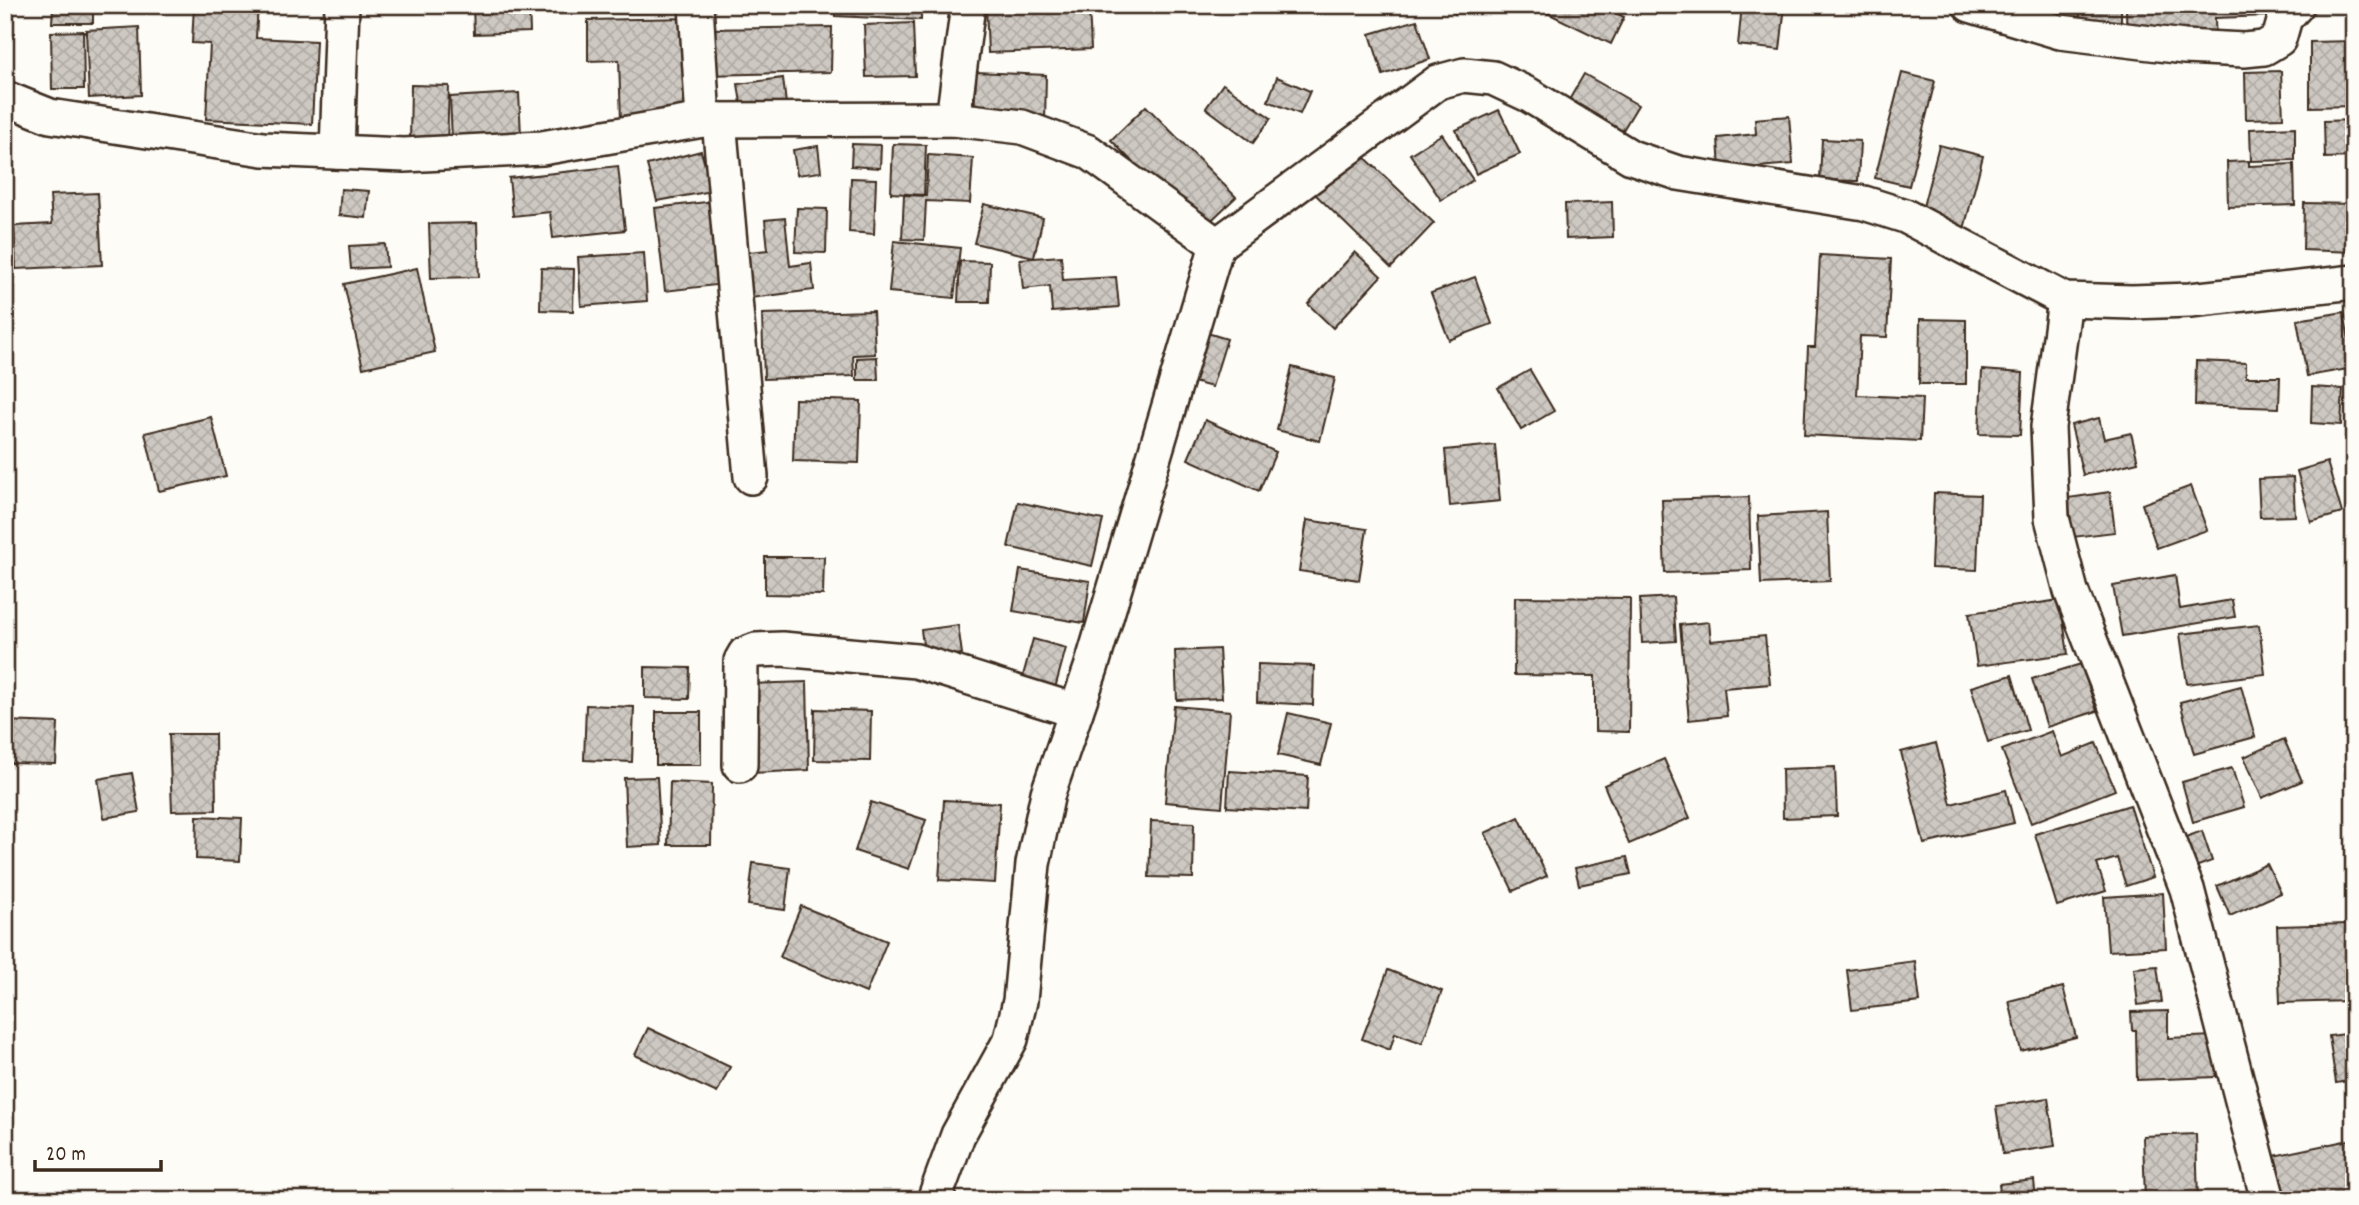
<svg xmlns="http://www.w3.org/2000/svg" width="2359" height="1205" viewBox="0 0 2359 1205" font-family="Dekko,sans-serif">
<defs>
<pattern id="building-cross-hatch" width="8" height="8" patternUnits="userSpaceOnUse" patternTransform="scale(1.75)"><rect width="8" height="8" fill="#cdc8c2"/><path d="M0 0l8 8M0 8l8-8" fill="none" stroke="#b1aca6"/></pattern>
</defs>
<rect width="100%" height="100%" fill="#fdfcf7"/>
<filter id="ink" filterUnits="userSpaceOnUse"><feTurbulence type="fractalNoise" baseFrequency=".0143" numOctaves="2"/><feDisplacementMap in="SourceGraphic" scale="14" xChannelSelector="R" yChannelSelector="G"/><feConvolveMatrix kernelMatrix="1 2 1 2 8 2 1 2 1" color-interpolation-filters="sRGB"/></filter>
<g filter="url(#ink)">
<g fill="url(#building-cross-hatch)" stroke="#3b2a1e" stroke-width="2">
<path d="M53 5H93V23H52Z"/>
<path d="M194 5H258L256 38 316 41 312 124 206 119 210 44 192 43Z"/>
<path d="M473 5H529L530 32 474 34Z"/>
<path d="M540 5H674V12L540 14Z"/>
<path d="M835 5H921V20L835 16Z"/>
<path d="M986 5H1089L1091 49 988 53Z"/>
<path d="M1442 5H1461L1456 14Z"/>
<path d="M1538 5H1601L1624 17 1611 44 1537 8Z"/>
<path d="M1742 5H1785L1780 50 1738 45Z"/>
<path d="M2080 5H2121V42L2080 41Z"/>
<path d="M2126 5H2268V16L2215 18 2216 52 2127 55Z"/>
<rect x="2301" y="5" width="53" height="6"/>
<path d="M689 18 691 120 621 121 619 60 588 61V20Z"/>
<path d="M1417 20 1430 59 1383 75 1370 34Z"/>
<path d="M913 23 915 76 866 77 864 25Z"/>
<path d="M139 27 141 95 89 98 86 30Z"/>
<path d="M832 27 831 72 705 75V29Z"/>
<path d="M83 31 84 89H52L51 32Z"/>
<path d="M2354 41V106L2310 107V42Z"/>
<path d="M2281 71 2283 118 2246 119 2245 72Z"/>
<path d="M976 72 1046 75 1045 122 974 119Z"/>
<path d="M1902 73 1935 81 1909 186 1875 178Z"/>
<path d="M1584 74 1638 105 1614 145 1561 114Z"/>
<path d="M1277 77 1310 91 1300 114 1268 101Z"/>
<path d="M783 78 786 104 742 110 738 84Z"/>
<path d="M1223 84 1271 118 1253 143 1206 108Z"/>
<path d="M411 85 449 86 447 144 410 143Z"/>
<path d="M519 93 521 136 452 140 450 97Z"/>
<path d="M1146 106 1236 197 1200 231 1111 140Z"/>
<path d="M1499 110 1520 154 1476 174 1456 130Z"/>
<path d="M1789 116 1793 164 1720 170 1718 138 1756 134 1755 119Z"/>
<path d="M2354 120V157L2325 158 2324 121Z"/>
<path d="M2295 127V160L2251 161 2250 129Z"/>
<path d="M1442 134 1473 180 1441 200 1410 154Z"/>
<path d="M1822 139 1860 141 1858 181 1820 180Z"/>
<path d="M852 144 881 145 880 168 851 166Z"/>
<path d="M893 144 926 145 924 195 891 193Z"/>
<path d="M1939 145 1983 156 1963 233 1919 222Z"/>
<path d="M818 146 821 172 797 175 793 150Z"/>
<path d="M1356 149 1434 223 1391 268 1314 193Z"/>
<path d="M701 151 712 191 657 201 647 165Z"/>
<path d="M928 155 973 158 970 203 926 201 924 240 902 239 904 195 926 196Z"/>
<path d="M2249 161V166L2294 164 2295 205 2228 207 2227 162Z"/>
<path d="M618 166 625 230 553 238 550 212 513 216 509 178Z"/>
<path d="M851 178 876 179 874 234 849 232Z"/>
<path d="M341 189 369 191 366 218 339 215Z"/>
<path d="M98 193 102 265 16 269 14 226 52 224 50 195Z"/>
<path d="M732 199 739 253 768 250 765 220 785 218 790 266 811 263 814 290 751 298 749 281 665 291 655 208Z"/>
<path d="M1612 202 1613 237 1566 239 1565 204Z"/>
<path d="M2304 203 2354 204V252L2303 250Z"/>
<path d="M984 204 1043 218 1034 257 974 243Z"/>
<path d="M797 208 827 209 826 253 795 252Z"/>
<path d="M477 223 479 277 431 278 429 224Z"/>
<path d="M894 241 960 248 954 298 889 292Z"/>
<path d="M385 244 387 267 351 269 349 246Z"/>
<path d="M1355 252 1381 276 1333 328 1308 304Z"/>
<path d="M644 253 647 301 581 306 578 257Z"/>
<path d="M1820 255 1891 259 1887 337 1860 336 1857 395 1922 398 1920 441 1804 435 1808 347H1815Z"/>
<path d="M1061 256 1063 280 1116 277 1119 307 1052 312 1050 286 1023 289 1020 259Z"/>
<path d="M960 261 990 262 989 302H958Z"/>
<path d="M417 268 435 352 363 368 344 284Z"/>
<path d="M541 268 574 269 573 311 540 310Z"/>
<path d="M1475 277 1492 324 1449 340 1431 293Z"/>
<path d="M873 311 875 354 853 355 854 376 764 379 762 314Z"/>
<path d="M2344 312 2354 368 2307 376 2297 320Z"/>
<path d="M1920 319 1966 320V384H1919Z"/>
<path d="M1204 332 1227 339 1212 387 1190 381Z"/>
<path d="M877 357 878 380H857V358Z"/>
<path d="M2196 361 2246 363V377H2280L2279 408 2195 405Z"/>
<path d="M1292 367 1335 378 1320 441 1277 430Z"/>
<path d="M1530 370 1554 411 1521 430 1498 388Z"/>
<path d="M1982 370 2023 373 2020 435 1979 434Z"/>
<path d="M2312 387 2343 389 2341 425 2311 423Z"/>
<path d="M795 399 861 401 859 463 793 461Z"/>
<path d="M211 417 226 476 159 491 145 433Z"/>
<path d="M2099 418 2104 439 2131 433 2138 462 2083 475 2071 425Z"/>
<path d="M1205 420 1276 452 1259 491 1188 459Z"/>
<path d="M1495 445 1500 501 1450 506 1445 450Z"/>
<path d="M2327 462 2342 513 2311 522 2297 471Z"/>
<path d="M2293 477 2295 516 2260 517 2258 479Z"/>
<path d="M2191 486 2207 530 2157 548 2142 504Z"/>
<path d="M2110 492 2115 532 2073 537 2068 498Z"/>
<path d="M1934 493 1980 495 1977 570 1931 568Z"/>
<path d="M1749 497 1751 570 1665 573 1662 500Z"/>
<path d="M1018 502 1103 520 1092 566 1008 547Z"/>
<path d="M1827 512 1830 581 1761 584 1758 516Z"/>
<path d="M1307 520 1367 529 1359 580 1299 571Z"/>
<path d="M765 557H824L823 595 765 594Z"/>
<path d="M1020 570 1090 581 1084 623 1013 611Z"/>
<path d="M2175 575 2180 609 2232 600 2235 617 2122 636 2113 586Z"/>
<path d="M1515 597 1630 598 1629 732 1595 731V676L1514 675Z"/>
<path d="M1673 597 1676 641 1642 643 1640 599Z"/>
<path d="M2060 600 2068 654 1977 666 1969 613Z"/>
<path d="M1709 622 1711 641 1765 636 1770 684 1724 688 1727 716 1689 720 1680 625Z"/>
<path d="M958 625 962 654 925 659 921 630Z"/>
<path d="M2259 625 2265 674 2187 684 2180 634Z"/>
<path d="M1033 639 1066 648 1054 692 1021 683Z"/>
<path d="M1219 649 1222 698 1177 700 1175 651Z"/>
<path d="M1258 664 1314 666 1313 705 1257 702Z"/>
<path d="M2081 664 2097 711 2047 727 2032 679Z"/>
<path d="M645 667 690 668 689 699 645 698Z"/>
<path d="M2012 675 2028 730 1988 742 1971 687Z"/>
<path d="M807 682 809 770 752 773 749 684Z"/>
<path d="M2241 686 2255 737 2194 754 2180 702Z"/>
<path d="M586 705 634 707 632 762 584 760Z"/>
<path d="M1174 706 1230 711 1222 807 1165 802Z"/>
<path d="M815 709 871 711 870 761 814 760Z"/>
<rect x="656" y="712" width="45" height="53"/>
<path d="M1288 713 1331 723 1321 765 1278 755Z"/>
<path d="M5 721 58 723 56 764 5 763Z"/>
<path d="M2052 731 2062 757 2096 743 2115 790 2031 823 2002 750Z"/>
<path d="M169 734H215L216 810 172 811Z"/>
<path d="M2284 739 2302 781 2262 798 2244 757Z"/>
<path d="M1936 743 1951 804 2006 790 2014 823 1924 844 1901 752Z"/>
<path d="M1664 759 1690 818 1629 844 1604 785Z"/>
<path d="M1835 767 1837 816 1783 818 1782 769Z"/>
<path d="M2232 768 2244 807 2193 822 2182 782Z"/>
<path d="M1229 771 1308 776 1306 812 1227 807Z"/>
<path d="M132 773 139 812 104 818 98 779Z"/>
<path d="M657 777 661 845 627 847 624 778Z"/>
<path d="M670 782 712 784 711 845H668Z"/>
<path d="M944 800 1000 803 995 883 939 880Z"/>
<path d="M871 802 926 820 909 869 855 851Z"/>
<path d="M2130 805 2153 877 2126 886 2117 858 2097 864 2106 891 2057 906 2035 834Z"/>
<path d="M197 816 242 818 240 861 196 859Z"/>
<path d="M1519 817 1547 876 1513 891 1485 833Z"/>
<path d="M1151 821 1194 823 1193 878 1149 877Z"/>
<path d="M2202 831 2212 861 2190 869 2180 839Z"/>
<path d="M1627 857 1631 874 1579 885 1575 868Z"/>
<path d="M753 863 790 868 785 910 748 905Z"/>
<path d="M2267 864 2281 893 2230 916 2217 886Z"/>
<path d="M2163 893 2166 948 2108 951 2104 897Z"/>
<path d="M801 906 887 941 866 993 780 957Z"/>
<path d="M2347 924 2349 1001 2280 1003 2277 926Z"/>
<path d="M1915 961 1920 1002 1852 1010 1847 970Z"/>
<path d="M2157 966 2162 1002 2138 1005 2134 968Z"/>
<path d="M1388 970 1442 991 1422 1043 1395 1033 1390 1050 1362 1039Z"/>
<path d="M2063 987 2076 1037 2021 1051 2009 1001Z"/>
<path d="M2168 1011V1038L2214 1036 2216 1077 2137 1080 2136 1030H2132L2131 1012Z"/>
<path d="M648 1028 730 1067 717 1093 635 1055Z"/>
<path d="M2354 1033V1080L2336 1083 2329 1036Z"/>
<path d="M2048 1098 2055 1146 2003 1154 1996 1106Z"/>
<path d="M2196 1134 2198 1200H2145L2143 1136Z"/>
<path d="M2354 1139V1200H2278L2269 1157Z"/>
<path d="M2034 1180 2036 1200H2001L1999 1184Z"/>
</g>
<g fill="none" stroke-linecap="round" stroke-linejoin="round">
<g stroke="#3b2a1e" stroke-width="38">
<g id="minor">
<path d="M696 5 703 120"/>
<path d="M1970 5 2060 32 2184 47 2244 50 2264 48 2279 39 2285 18 2297 5"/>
<path d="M5 98 50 116 263 149 404 155 542 148 703 120 953 119 1022 127 1089 152 1217 245 1438 82 1464 75 1493 78 1529 95 1631 157 1678 173 1864 203 1905 216 2065 300 2132 302 2190 300 2354 282"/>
<path d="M953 119 968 5"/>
<path d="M719 120 751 477"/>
<path d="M337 152 342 5"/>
<path d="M2065 300 2048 427 2052 518 2071 591 2187 889 2268 1200"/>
<path d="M740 765 741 661 745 654 756 650 782 649 916 661 1076 711"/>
<path d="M934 1200 958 1135 1011 1039 1020 1001 1033 864 1048 793 1091 668 1217 245"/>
</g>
</g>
<use href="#minor" stroke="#fdfcf7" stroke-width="33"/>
</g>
</g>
<rect width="2359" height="1205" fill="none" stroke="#fdfcf7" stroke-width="28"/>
<rect x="14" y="14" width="2331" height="1177" fill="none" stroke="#3b2a1e" stroke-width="2.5" filter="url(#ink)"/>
<path d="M35 1160v10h126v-10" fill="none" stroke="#3b2a1e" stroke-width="3.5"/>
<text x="46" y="1160" font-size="21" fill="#3b2a1e" stroke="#fdfcf7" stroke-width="5" paint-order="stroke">20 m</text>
</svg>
